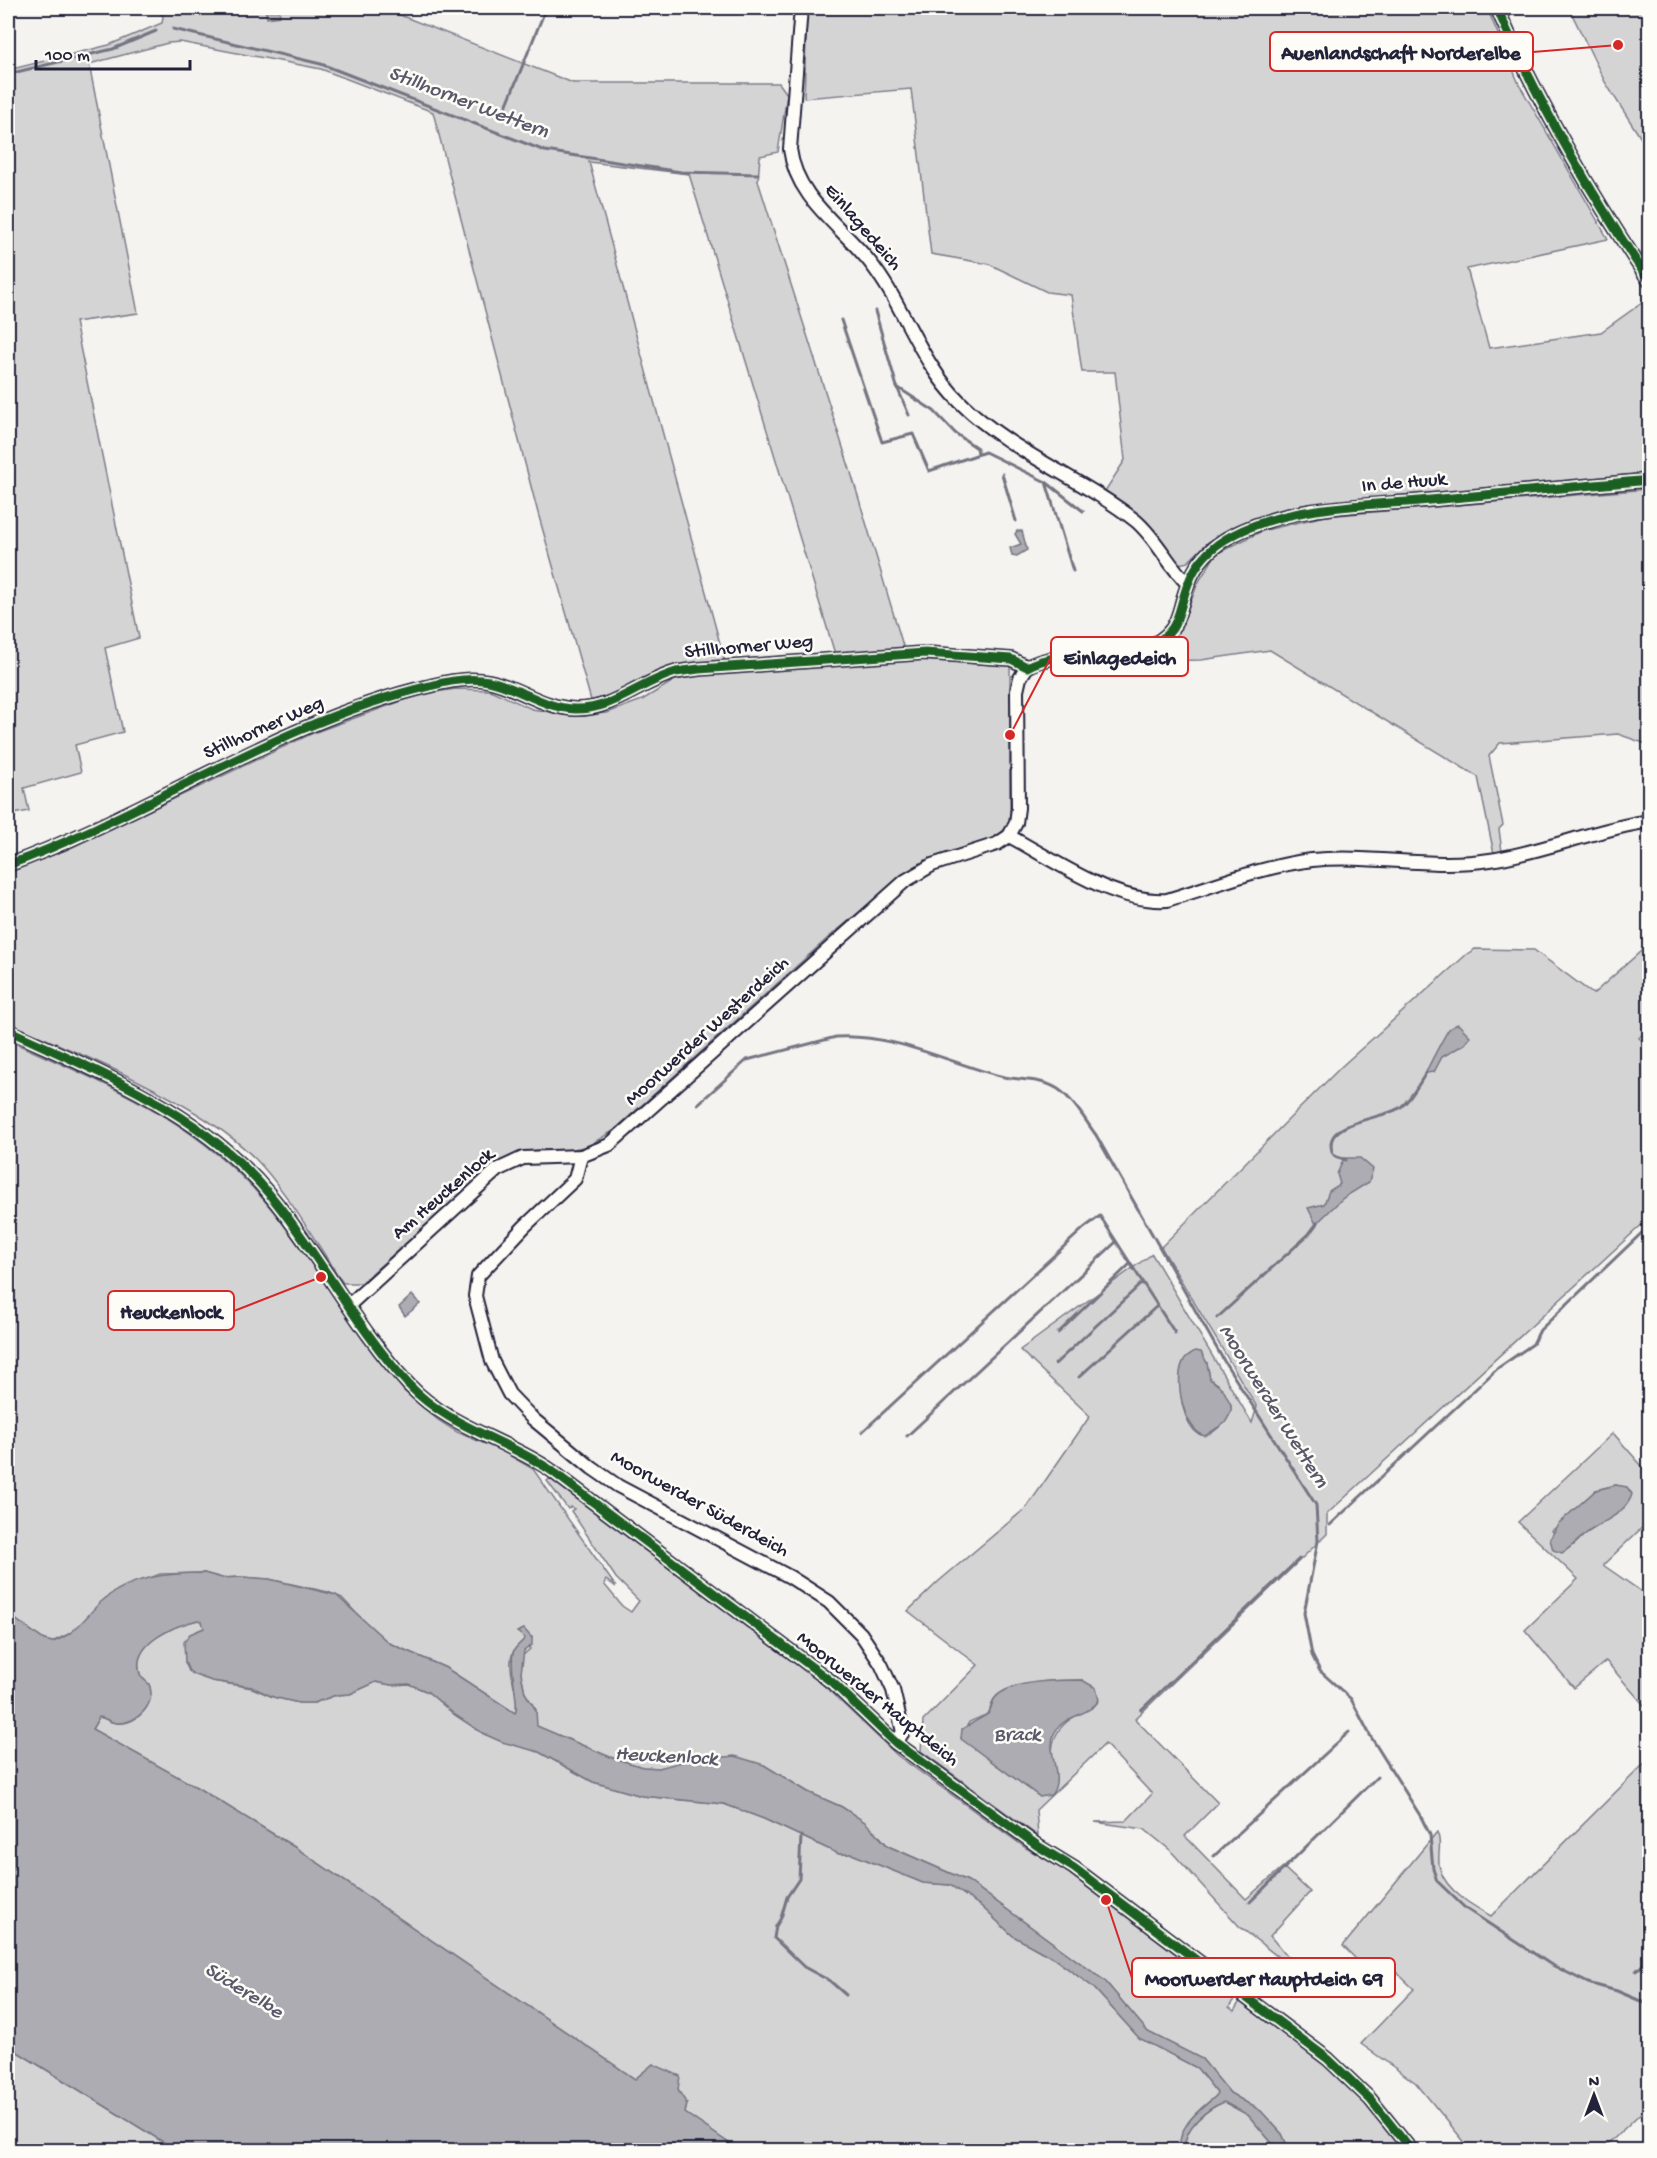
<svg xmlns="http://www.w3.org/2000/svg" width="1657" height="2158" viewBox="0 0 1657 2158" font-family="'Gochi Hand',sans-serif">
<rect width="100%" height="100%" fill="#f4f3ef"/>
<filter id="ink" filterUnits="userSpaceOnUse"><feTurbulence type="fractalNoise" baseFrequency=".0167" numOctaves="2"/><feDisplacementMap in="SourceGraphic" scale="12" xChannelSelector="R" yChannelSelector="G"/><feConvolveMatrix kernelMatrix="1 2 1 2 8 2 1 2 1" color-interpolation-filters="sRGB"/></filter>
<g filter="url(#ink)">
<g fill="#d5d4d5" stroke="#7c7b88" stroke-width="1.5" fill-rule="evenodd">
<path d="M154 8H382L573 83H779L787 94 778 152 760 156 758 181 852 476 904 649 835 654 689 174 589 162 725 662 664 671 592 704 538 513 433 112 321 69 180 42 168 43 89 64 138 313 75 322 139 638 105 648 123 732 75 745 81 772 24 788 29 811 8 815V70L109 45 162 23 163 16Z"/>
<path d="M807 8H1487L1519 84 1608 239 1467 269 1489 348 1601 332 1646 300 1650 304 1649 473 1323 503 1258 518 1208 542 1188 562 1179 564 1154 530 1105 491 1125 460 1115 372H1082L1071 295 1047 292 989 264 931 254 911 89 804 98Z"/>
<path d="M1569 8H1649V151L1605 82Z"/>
<path d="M1649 489V745L1618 734 1500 743 1489 756 1503 825 1499 829 1502 852 1494 854 1478 777 1270 650 1201 660 1061 663 1144 656 1179 632 1198 583 1216 554 1262 531 1325 516Z"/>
<path d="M907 659 1010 666V818L1006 828 997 837 928 859 902 877 829 937 613 1131 588 1146 563 1151 537 1150 511 1156 493 1166 361 1283H343C319 1247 291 1199 263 1167 208 1104 85 1056 8 1023V871L66 850 313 733 421 694 456 689 490 690 532 709 573 716 607 713 642 700 675 680 713 673Z"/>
<path d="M1649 944V1027L1639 1038 1649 1047V1218L1327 1514V1534L1135 1719 1218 1803 1185 1836 1246 1899 1283 1867 1310 1892 1270 1936 1307 1980 1239 1926 1170 1850 1144 1829 1095 1822 1126 1821 1152 1794 1105 1744 1036 1810 1038 1836 921 1751 923 1721 978 1665 908 1611 939 1581 1027 1507 1090 1416 1020 1350 1152 1254 1252 1423 1257 1407 1161 1247 1342 1066 1467 954 1475 949 1534 950 1593 994ZM1195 1351 1201 1353 1207 1363 1210 1379 1218 1384 1231 1405C1231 1416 1226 1422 1218 1428 1213 1432 1207 1437 1201 1435 1180 1427 1171 1366 1195 1351ZM1082 1680 1084 1712C1056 1723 1046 1744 1056 1773L1040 1797 961 1738 969 1722 988 1714C991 1710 990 1706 993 1701 1003 1681 1062 1680 1082 1680Z"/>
<path d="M8 1040C115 1089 202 1120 278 1217L404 1391 438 1420 457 1432 502 1451 533 1469 616 1587 606 1580 604 1584 622 1606 631 1612 639 1601 616 1578 571 1511 574 1509 571 1507 568 1509 547 1481 550 1479 820 1682 898 1756 1026 1848 1063 1869 1235 1998 1229 2007 1234 2011 1240 2001 1334 2071 1358 2093 1404 2150H1289L1282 2134 1261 2111 1230 2093 1202 2059 1148 2032 1105 1981 968 1881 888 1846 876 1832 842 1807 808 1792 764 1765 717 1756 659 1768 643 1767 610 1757 536 1726V1710L525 1693 521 1673 522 1656 530 1649 532 1637 520 1634 524 1636V1642C495 1655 524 1699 516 1714L446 1668 389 1643 368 1626 342 1598 328 1592 269 1579 241 1577 222 1578 204 1573 160 1574 125 1588 100 1603 75 1631 52 1642 44 1640 8 1614Z"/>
<path d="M1613 1433 1649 1474V1521L1603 1565 1649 1597V1711L1606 1661 1574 1688 1525 1630 1578 1579 1518 1522ZM1616 1485 1620 1512 1585 1534 1574 1545 1552 1531 1596 1490Z"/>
<path d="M198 1620 202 1621 204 1628 190 1634 185 1642V1662L189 1671 195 1675 212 1681 252 1688 273 1697 299 1703H314L336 1695 350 1694 376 1682 391 1685 409 1684 428 1692 455 1715 484 1734 539 1752 593 1782 642 1796 724 1804 764 1819 839 1854H852L923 1883 950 1885 982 1907 1013 1936 1053 1958 1093 1987 1139 2038 1197 2068 1217 2093 1216 2096C1199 2109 1178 2126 1180 2150H739L685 2113 687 2104 653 2064 635 2079 296 1848 198 1788 92 1729 99 1717C106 1718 107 1721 112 1722 134 1729 157 1705 149 1684 146 1681 141 1678 140 1674 130 1643 176 1625 198 1620Z"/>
<path d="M1649 1759V2105L1602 2150H1471L1416 2083 1361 2044 1414 1989 1388 1964 1375 1978 1343 1946 1437 1832C1443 1845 1436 1856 1440 1869 1446 1891 1473 1906 1491 1916Z"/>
<path d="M8 2046 176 2150H8Z"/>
<path d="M1224 2102 1248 2115 1278 2150H1185C1182 2129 1206 2109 1224 2102Z"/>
</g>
<g fill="#acacb2" stroke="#757582" stroke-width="1.5">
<path d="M265 8H279L280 16 267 18Z"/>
<path d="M1017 531H1022L1027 550 1017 556 1012 555 1010 548 1021 544 1015 534Z"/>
<path d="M1458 1024 1470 1036 1465 1044 1442 1057 1434 1072 1426 1073C1426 1070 1447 1031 1449 1029 1450 1028 1457 1024 1458 1024Z"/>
<path d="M1344 1158H1360L1373 1169 1369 1182 1343 1198 1316 1224 1308 1208 1324 1204 1329 1191 1340 1184 1337 1174Z"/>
<path d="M412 1295 420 1304 405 1316 399 1307Z"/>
<path d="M1195 1351 1201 1352 1207 1363 1210 1379 1223 1389 1231 1405V1412L1225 1423 1205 1436C1183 1430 1173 1378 1184 1360 1186 1356 1191 1354 1195 1351Z"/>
<path d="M1616 1485 1627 1487 1632 1494C1627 1513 1603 1521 1588 1532 1579 1539 1572 1547 1562 1553L1553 1550 1550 1539 1559 1523 1596 1490Z"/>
<path d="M204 1573 222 1578 241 1577 269 1579 336 1595 389 1643 446 1668 515 1713C520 1707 509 1669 513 1653 515 1646 522 1643 525 1638L517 1632 524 1629 532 1638V1645L524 1651 521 1673 525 1693 536 1710 537 1726 610 1757 643 1767 659 1768 685 1761 735 1756 764 1765 808 1792 842 1807 865 1822 888 1846 968 1881 1105 1981 1148 2032 1202 2059 1230 2093 1261 2111 1282 2134 1289 2150H1278L1248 2115 1224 2102C1206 2109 1182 2129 1185 2150H1180C1177 2125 1200 2110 1216 2096L1217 2093 1197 2068 1139 2038 1093 1987 1053 1958 1013 1936 982 1907 950 1885 923 1883 852 1854H839L764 1819 724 1804 642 1796 593 1782 539 1752 502 1742 484 1734 455 1715 428 1692 409 1684 391 1685 376 1682 350 1694 336 1695 314 1703H299L273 1697 252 1687 212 1681 195 1675 189 1671 185 1662 184 1642 190 1634 204 1628 202 1621 198 1620C176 1625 130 1643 140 1674 141 1678 146 1681 149 1684 157 1704 137 1724 117 1723 110 1723 107 1718 99 1717L92 1729 198 1788 296 1848 635 2079 653 2064 680 2076 678 2090 687 2104 685 2113 739 2150H176L8 2046V1614L44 1640 52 1642C76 1635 85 1616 102 1601 130 1576 169 1573 204 1573Z"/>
<path d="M1082 1680 1096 1688 1099 1700C1089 1717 1063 1714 1054 1734 1046 1754 1065 1777 1051 1795L1040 1797 961 1739 962 1729 988 1714C992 1709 991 1702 996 1697 1011 1680 1059 1680 1082 1680Z"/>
</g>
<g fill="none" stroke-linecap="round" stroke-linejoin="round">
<g stroke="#757582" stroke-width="3">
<path d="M173 29 321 64 545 151 681 172 758 174"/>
<path d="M8 74 113 49 156 31"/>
<path d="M505 109 546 8"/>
<path d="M875 311 897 387 909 415"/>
<path d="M841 320 882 442 913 434 929 471 985 452 1046 482 1083 511"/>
<path d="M897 387 934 411 955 433 977 448 978 453"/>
<path d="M1002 474 1016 521"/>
<path d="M1046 482 1073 571"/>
<path d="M698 1104 747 1060 836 1037C892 1033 947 1062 1000 1076 1019 1081 1041 1078 1058 1089 1074 1100 1085 1120 1096 1135L1224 1361 1316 1505 1318 1541 1304 1613 1312 1655 1320 1671 1351 1699 1371 1737 1421 1817 1430 1835 1433 1869 1437 1881 1465 1908 1550 1964 1588 1983 1617 1991 1650 2005"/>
<path d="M1346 1160C1343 1158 1337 1158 1334 1155 1331 1152 1332 1150 1331 1146 1329 1120 1385 1119 1401 1107 1412 1098 1418 1085 1426 1073"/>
<path d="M1217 1318 1309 1234 1318 1222"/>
<path d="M1058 1333 1130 1264"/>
<path d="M1055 1364 1142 1283"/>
<path d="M1079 1377 1157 1306"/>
<path d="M862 1432 1084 1228 1100 1216 1175 1333"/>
<path d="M907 1436 1116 1242"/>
<path d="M1330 1525 1498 1368 1533 1344 1540 1330 1650 1225"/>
<path d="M1141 1710 1299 1559"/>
<path d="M801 1836 799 1879 787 1897 781 1918 776 1926 774 1938 804 1967 830 1981 846 1995"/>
<path d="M1214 1856 1349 1732"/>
<path d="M1250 1902 1377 1777"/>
<path d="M1636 1971 1650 1958"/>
</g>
<g stroke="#22223b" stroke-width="16">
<g id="street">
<path d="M801 8 790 149C796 198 840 225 869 261 905 306 918 360 960 402 1010 452 1080 477 1136 521 1157 539 1168 565 1188 584"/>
<path d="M1497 8C1538 103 1592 196 1650 282"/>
<path d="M1027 667C1063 647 1109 665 1146 648 1182 632 1176 615 1188 584 1196 562 1213 545 1233 535 1289 506 1358 506 1419 501 1496 494 1573 487 1650 480"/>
<path d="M1009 836C1056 861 1113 903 1167 900 1214 886 1263 866 1312 860 1371 854 1431 869 1490 860 1544 852 1595 829 1650 821"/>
<path d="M8 865C150 813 282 720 430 686 448 681 470 677 489 681 518 687 543 708 575 709 614 710 640 682 676 672 683 671 691 670 699 669L925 653 1011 659 1027 667"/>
<path d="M8 1030C102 1074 202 1112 270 1195 320 1255 356 1328 409 1385 449 1428 506 1439 552 1471L833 1683 896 1743 1038 1846 1074 1868 1328 2059 1370 2099 1411 2150"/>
<path d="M581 1156 575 1179 525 1226 478 1276 475 1296 492 1361 509 1394 533 1419 592 1468 618 1486 790 1577 829 1602 861 1634 881 1664 893 1690 903 1732 896 1743"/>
<path d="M349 1305 497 1170 523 1158 581 1156 609 1145 905 881 932 865 997 844 1009 836 1016 823 1018 808 1017 691 1020 678 1027 667"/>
</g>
</g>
<use href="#street" stroke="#fdfcf7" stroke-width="12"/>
<g stroke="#fdfcf7" stroke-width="13">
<g id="cycleway">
<path d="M1497 8C1538 103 1592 196 1650 282"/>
<path d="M8 865C150 813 282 720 430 686 448 681 470 677 489 681 518 687 543 708 575 709 614 710 640 682 676 672 683 671 691 670 699 669L925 653 1011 659 1027 667C1063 647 1109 665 1146 648 1182 632 1176 615 1188 584 1196 562 1213 545 1233 535 1289 506 1358 506 1419 501 1496 494 1573 487 1650 480"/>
<path d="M8 1030C102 1074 202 1112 270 1195 320 1255 356 1328 409 1385 449 1428 506 1439 552 1471L833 1683 896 1743 1038 1846 1074 1868 1328 2059 1370 2099 1411 2150"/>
</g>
</g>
<use href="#cycleway" stroke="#1b5e20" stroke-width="9"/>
</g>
</g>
<g text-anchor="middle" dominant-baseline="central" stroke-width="5" stroke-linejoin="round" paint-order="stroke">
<g font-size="20" fill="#22223b" stroke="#fdfcf7">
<text transform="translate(862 228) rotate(49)">Einlagedeich</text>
<text transform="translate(1404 484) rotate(-5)">In de Huuk</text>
<text transform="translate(749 648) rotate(-5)">Stillhorner Weg</text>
<text transform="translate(264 729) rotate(-24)">Stillhorner Weg</text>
<text transform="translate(708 1032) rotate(-42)">Moorwerder Westerdeich</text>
<text transform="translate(444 1195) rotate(-41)">Am Heuckenlock</text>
<text transform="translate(699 1505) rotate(29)">Moorwerder Süderdeich</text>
<text transform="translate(877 1700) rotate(39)">Moorwerder Hauptdeich</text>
</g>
<g font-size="21" font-style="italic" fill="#59596b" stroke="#fdfcf7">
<text transform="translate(468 104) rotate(21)">Stillhorner Wettern</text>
<text transform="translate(1272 1407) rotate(58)">Moorwerder Wettern</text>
<text x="1017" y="1736">Brack</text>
<text transform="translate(666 1758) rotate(3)">Heuckenlock</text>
<text transform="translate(243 1992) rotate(32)">Süderelbe</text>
</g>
</g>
<path fill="none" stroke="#d62828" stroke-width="2" d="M1618 45L1533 52M1010 735L1051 657M321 1277L234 1311M1106 1900L1132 1978"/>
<g fill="#d62828" stroke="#fdfcf7" stroke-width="2">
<circle cx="1618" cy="45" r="6"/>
<circle cx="1010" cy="735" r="6"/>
<circle cx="321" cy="1277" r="6"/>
<circle cx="1106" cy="1900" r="6"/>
</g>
<g fill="#fdfcf7" stroke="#d62828" stroke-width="2">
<rect x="1270" y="32" width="263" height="39" rx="6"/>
<rect x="1051" y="637" width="137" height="39" rx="6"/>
<rect x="108" y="1291" width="126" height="39" rx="6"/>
<rect x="1132" y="1958" width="263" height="39" rx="6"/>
</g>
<g font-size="21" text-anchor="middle" font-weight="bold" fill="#22223b">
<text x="1401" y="59">Auenlandschaft Norderelbe</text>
<text x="1120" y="664">Einlagedeich</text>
<text x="171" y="1318">Heuckenlock</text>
<text x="1264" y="1985">Moorwerder Hauptdeich 69</text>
</g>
<rect width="1657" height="2158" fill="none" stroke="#fdfcf7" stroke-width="30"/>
<rect x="15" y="15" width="1627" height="2128" fill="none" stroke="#22223b" stroke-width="2" filter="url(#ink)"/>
<g transform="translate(1594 2095)" stroke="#fdfcf7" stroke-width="4.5" paint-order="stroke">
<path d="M0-4.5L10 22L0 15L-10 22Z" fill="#22223b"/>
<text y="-9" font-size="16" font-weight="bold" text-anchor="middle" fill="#22223b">N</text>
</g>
<path d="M36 60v9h154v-9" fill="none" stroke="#22223b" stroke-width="3"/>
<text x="45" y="60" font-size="18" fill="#22223b" stroke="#fdfcf7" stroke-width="4.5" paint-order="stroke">100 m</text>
</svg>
